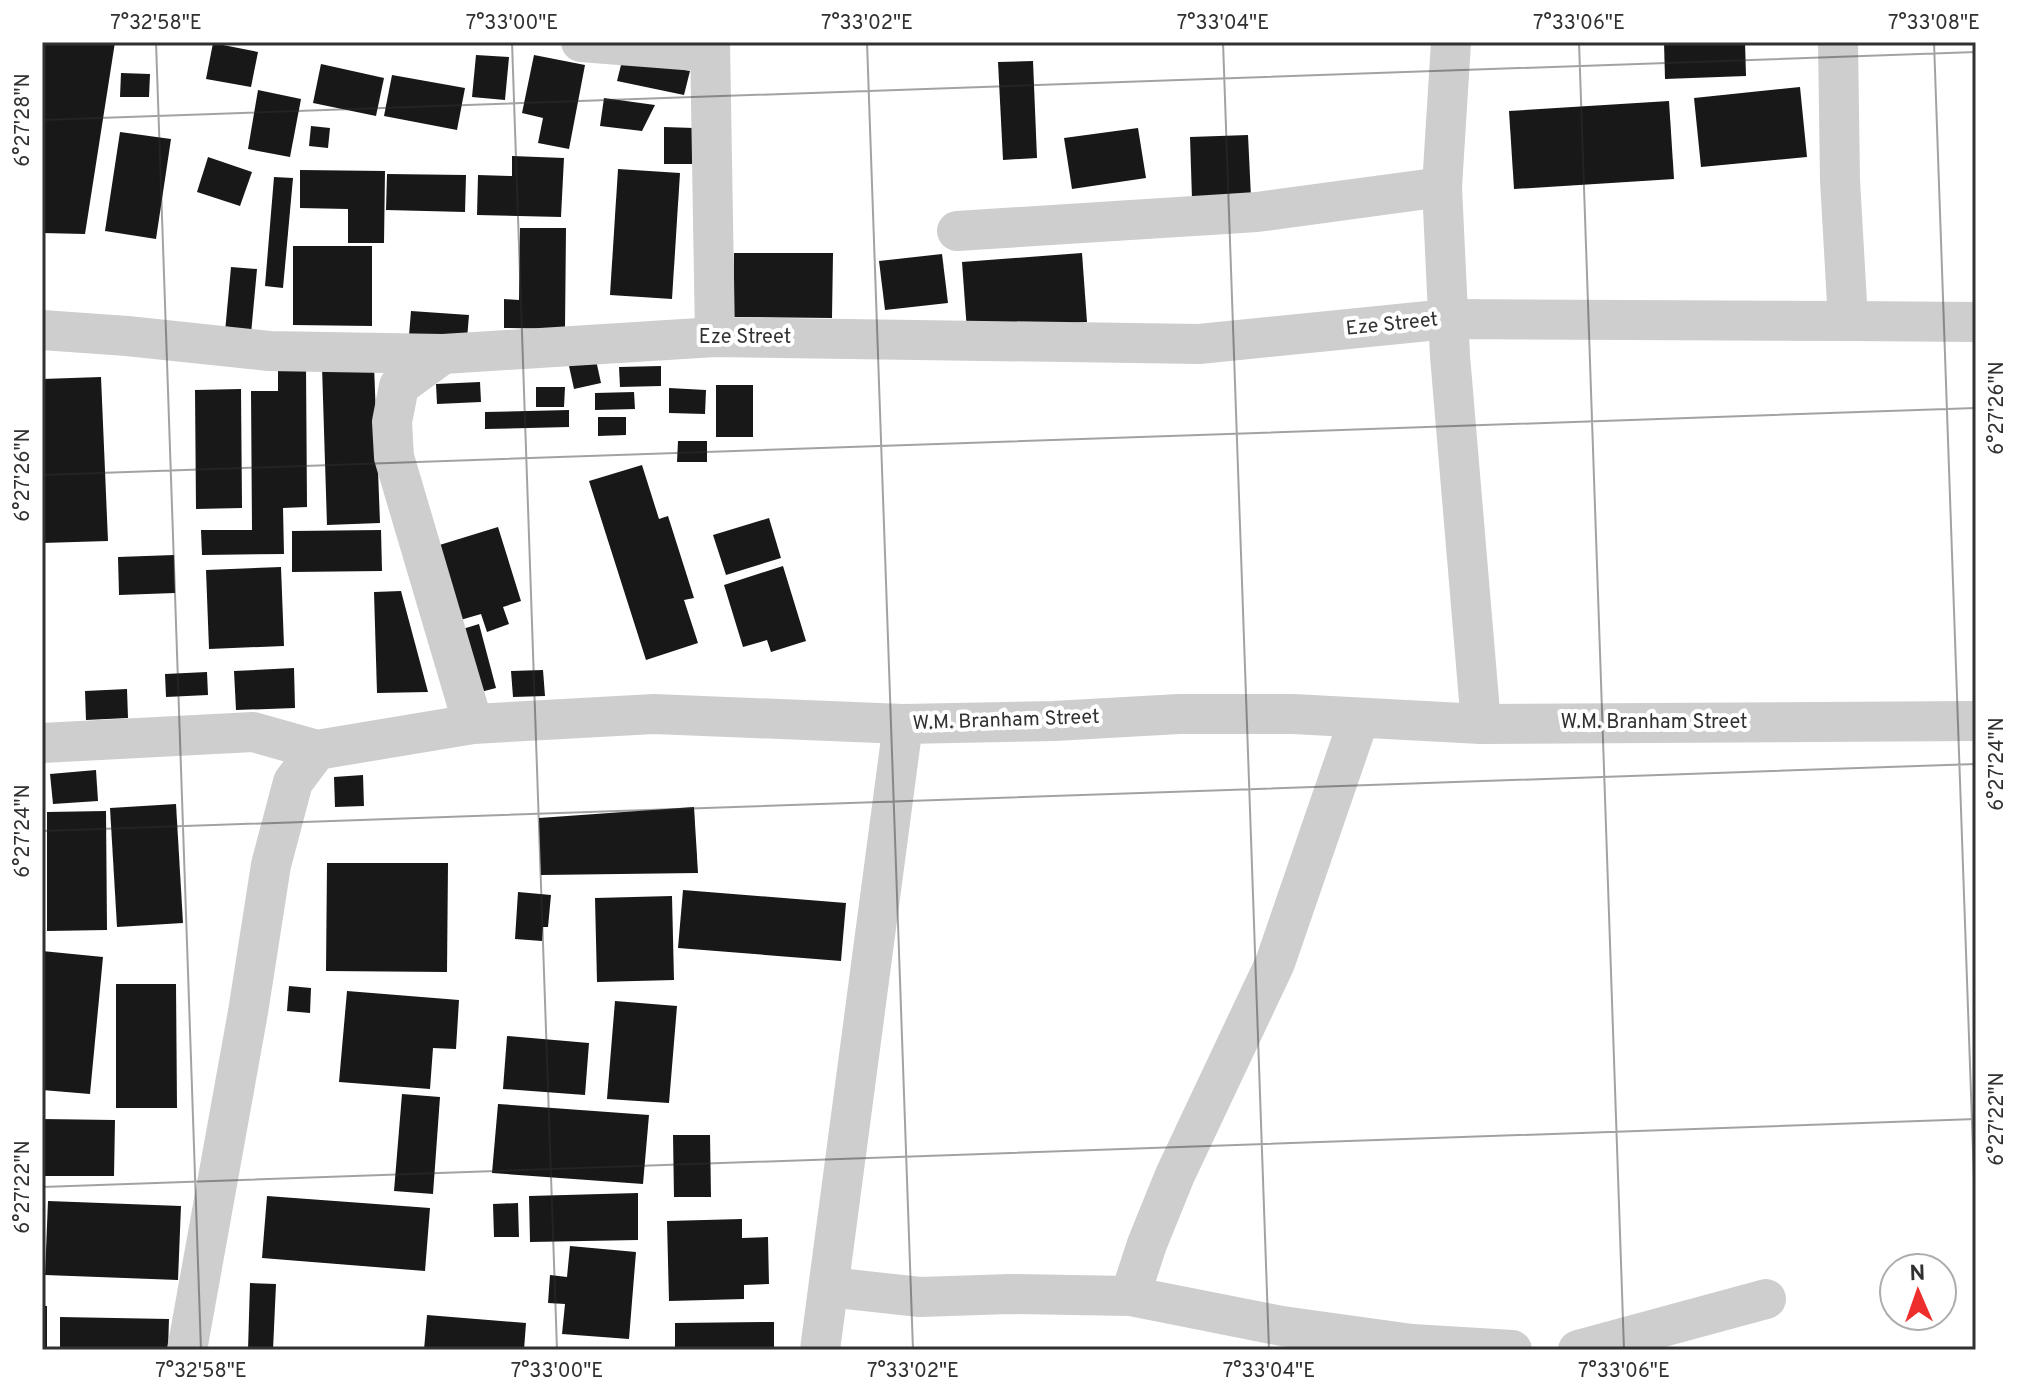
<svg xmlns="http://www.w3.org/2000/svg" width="2018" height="1392" viewBox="0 0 2018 1392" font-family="Overpass,sans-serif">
<rect width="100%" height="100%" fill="#fff"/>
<g fill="#181818">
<path d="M44 42H115L85 234 42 233V54Z"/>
<path d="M1664 42H1745L1746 76 1665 79Z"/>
<path d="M213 43 258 52 251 87 206 79Z"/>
<path d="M476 55 509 57 505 100 472 97Z"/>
<path d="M534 55 585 65 569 149 538 143 543 118 522 113Z"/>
<path d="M623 57 690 71 684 95 617 81Z"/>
<path d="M1033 61 1037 158 1003 160 998 62Z"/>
<path d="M321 64 384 78 376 116 313 103Z"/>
<path d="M121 73 150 74 149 97H120Z"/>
<path d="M392 75 465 88 457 130 384 116Z"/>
<path d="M1800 87 1807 157 1701 167 1694 98Z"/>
<path d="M258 90 301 99 290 157 248 149Z"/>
<path d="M604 98 655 105 642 131 600 126Z"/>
<path d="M1669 101 1674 179 1514 189 1509 111Z"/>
<path d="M311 126 330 128 328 148 309 146Z"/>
<path d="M664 127 694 128V164H664Z"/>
<path d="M1138 128 1146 178 1072 189 1064 138Z"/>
<path d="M120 132 171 139 156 239 105 231Z"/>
<path d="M1248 135 1251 197 1192 199 1190 137Z"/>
<path d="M512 156 564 158 561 217 477 215 478 175 512 176Z"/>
<path d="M208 157 252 172 240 206 197 192Z"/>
<path d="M618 169 680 173 672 299 610 295Z"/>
<path d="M300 170 385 171 384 243H348V209L300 208Z"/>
<path d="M387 174 466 175 465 212 386 210Z"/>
<path d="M274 177 293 178 283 288 265 286Z"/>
<path d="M520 228H566L565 329 504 328V299L519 300Z"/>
<path d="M293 246H372V326L293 325Z"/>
<path d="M734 253H833L832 318 733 317Z"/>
<path d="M1082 253 1087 322 967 331 962 262Z"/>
<path d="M942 254 948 303 885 310 879 261Z"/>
<path d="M231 267 257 269 251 334 225 332Z"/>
<path d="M411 311 469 315 467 339 409 335Z"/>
<path d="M596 360 601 383 574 389 569 366Z"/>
<path d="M278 365H306L307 507 283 508 284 554 202 555 201 530H252L251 391H278Z"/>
<path d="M374 365 380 523 327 525 322 367Z"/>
<path d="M661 366V386L620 387 619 367Z"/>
<path d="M101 377 108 541 42 543V379Z"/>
<path d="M480 382 481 402 437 404 436 384Z"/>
<rect x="716" y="385" width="37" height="52"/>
<path d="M536 387H565L564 407H536Z"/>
<path d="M669 388 706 390 705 414 669 413Z"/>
<path d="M241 389 242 508 196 509 195 390Z"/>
<path d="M634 392 635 409 595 410V393Z"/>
<path d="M569 410V427L485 429V412Z"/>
<path d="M598 417H626V435L598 436Z"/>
<path d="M678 441H707V462H677Z"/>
<path d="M642 465 659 519 668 516 694 598 684 600 698 643 646 660 589 481Z"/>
<path d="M769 518 781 558 726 575 713 535Z"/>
<path d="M498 527 521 601 503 607 509 624 487 632 481 614 457 621 433 547Z"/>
<path d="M381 530 382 571 292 572V531Z"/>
<path d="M174 555 175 593 119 595 118 557Z"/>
<path d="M783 566 806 641 771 652 767 640 743 647 724 585Z"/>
<path d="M281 567 284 646 209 649 206 570Z"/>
<path d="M401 591 428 692 377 693 374 592Z"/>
<path d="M479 624 496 688 473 694 456 631Z"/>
<path d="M294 668 295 708 236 710 234 671Z"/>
<path d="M543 670 545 696 513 697 511 671Z"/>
<path d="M207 672 208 695 166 697 165 674Z"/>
<path d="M127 689 128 718 86 720 85 691Z"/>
<path d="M96 770 98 801 53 804 50 774Z"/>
<path d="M363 775 364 806 335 807 334 777Z"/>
<path d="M176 804 183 923 117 927 110 808Z"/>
<path d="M694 807 698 873 541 875 539 818Z"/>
<path d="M106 811 107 930 47 931V812Z"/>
<path d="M327 863H448L447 972 326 971Z"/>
<path d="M683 890 846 903 841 961 678 948Z"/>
<path d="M518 892 551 895 548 927H543L542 941 515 939Z"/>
<path d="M672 896 674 980 597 982 595 898Z"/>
<path d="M42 951 103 957 90 1094 42 1090Z"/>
<path d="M116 984H176L177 1108H116Z"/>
<path d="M289 986 311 988 310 1013 287 1011Z"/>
<path d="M347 991 459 1000 456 1049 433 1048 430 1089 339 1082Z"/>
<path d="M615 1001 677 1006 669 1103 607 1099Z"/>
<path d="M507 1036 589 1043 585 1095 503 1089Z"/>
<path d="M402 1094 440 1097 433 1194 394 1191Z"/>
<path d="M498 1104 649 1115 643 1184 492 1173Z"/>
<path d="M42 1119 115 1120 114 1176H42Z"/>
<path d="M673 1135H710L711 1197H674Z"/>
<path d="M638 1193V1240L530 1242 529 1196Z"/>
<path d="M267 1196 430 1208 425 1271 262 1258Z"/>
<path d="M48 1201 181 1206 178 1280 45 1275Z"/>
<path d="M518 1203 519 1237H494L493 1204Z"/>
<path d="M742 1219V1238L768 1237 769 1284 744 1285V1299L669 1301 667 1221Z"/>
<path d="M570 1246 636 1252 629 1339 562 1334 565 1304 548 1303 550 1275 567 1277Z"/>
<path d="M250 1283 276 1284 273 1350H248Z"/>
<rect x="42" y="1306" width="5" height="44"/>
<path d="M427 1315 526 1323 524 1350H424Z"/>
<path d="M60 1317 169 1319 168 1350H60Z"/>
<path d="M774 1322V1350H675V1323Z"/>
</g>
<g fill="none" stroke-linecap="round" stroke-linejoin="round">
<g stroke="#cecece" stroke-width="40">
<path d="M581 42 710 52"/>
<path d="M710 42 715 337"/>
<path d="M1451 42 1442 187 1450 356 1481 724"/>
<path d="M957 231 1257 212 1442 187"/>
<path d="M1848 321 1976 322"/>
<path d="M42 330 127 336 269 351 443 354 715 337 1199 344 1448 319 1848 321 1840 180 1838 42"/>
<path d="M443 354 399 386 392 422 394 457 473 724"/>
<path d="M1359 719 1275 963 1175 1175 1147 1244 1130 1296 1282 1326 1412 1344 1512 1350"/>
<path d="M42 743 253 732 317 750 473 724 654 714 903 724 1054 721 1179 714H1293L1481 724 1976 721"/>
<path d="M829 1287 920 1297 1010 1294 1130 1296"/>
<path d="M187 1350 248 1012 271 865 293 782 317 750"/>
<path d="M820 1350 903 724"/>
<path d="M1578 1350 1766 1299"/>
</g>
</g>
<path fill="none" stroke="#313131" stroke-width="2" stroke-opacity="0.45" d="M156 42 201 1350M512 42 557 1350M867 42 913 1350M1223 42 1269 1350M1579 42 1624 1350M1934 42 1976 1236M42 120 1976 52M42 475 1976 408M42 831 1976 764M42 1187 1976 1119"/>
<g text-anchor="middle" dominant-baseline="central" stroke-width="8" stroke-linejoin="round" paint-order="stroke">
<g font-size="20" fill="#313131" stroke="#fff">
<text transform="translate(1392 325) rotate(-6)">Eze Street</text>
<text x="745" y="338">Eze Street</text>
<text transform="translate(1006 721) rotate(-2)">W.M. Branham Street</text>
<text x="1654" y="723">W.M. Branham Street</text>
</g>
</g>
<rect width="2018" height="1392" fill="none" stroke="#ffffff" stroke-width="88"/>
<g transform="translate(1918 1292) rotate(358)"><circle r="38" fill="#ffffff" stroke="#adadad" stroke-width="2"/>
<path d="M0-6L14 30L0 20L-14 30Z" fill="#ee2e2d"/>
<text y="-12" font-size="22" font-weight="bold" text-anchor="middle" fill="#313131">N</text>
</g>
<rect x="44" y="44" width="1930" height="1304" fill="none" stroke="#313131" stroke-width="3"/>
<g font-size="20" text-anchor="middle" fill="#313131">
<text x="156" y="29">7°32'58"E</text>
<text x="512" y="29">7°33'00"E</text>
<text x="867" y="29">7°33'02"E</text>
<text x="1223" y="29">7°33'04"E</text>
<text x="1579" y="29">7°33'06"E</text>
<text x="1934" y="29">7°33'08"E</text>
<text transform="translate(22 120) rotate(-90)" y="7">6°27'28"N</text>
<text transform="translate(1996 408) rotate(-90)" y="7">6°27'26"N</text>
<text transform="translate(22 475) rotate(-90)" y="7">6°27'26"N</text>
<text transform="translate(1996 764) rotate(-90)" y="7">6°27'24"N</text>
<text transform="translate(22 831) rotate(-90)" y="7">6°27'24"N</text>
<text transform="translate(1996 1119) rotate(-90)" y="7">6°27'22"N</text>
<text transform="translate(22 1187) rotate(-90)" y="7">6°27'22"N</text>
<text x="201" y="1377">7°32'58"E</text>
<text x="557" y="1377">7°33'00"E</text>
<text x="913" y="1377">7°33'02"E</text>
<text x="1269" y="1377">7°33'04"E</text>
<text x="1624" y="1377">7°33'06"E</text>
</g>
</svg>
